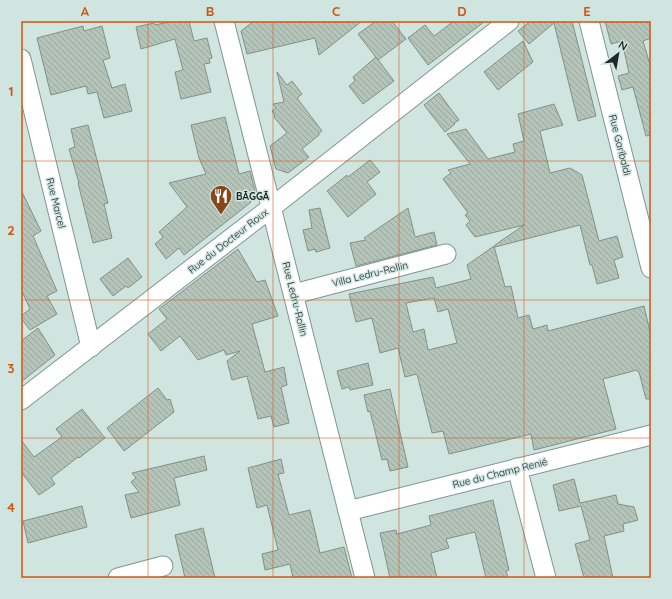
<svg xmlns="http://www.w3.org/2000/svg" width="672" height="599" viewBox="0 0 672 599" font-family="Quicksand,sans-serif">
<defs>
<pattern id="building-back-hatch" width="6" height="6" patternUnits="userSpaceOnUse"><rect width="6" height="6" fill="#b5c4b9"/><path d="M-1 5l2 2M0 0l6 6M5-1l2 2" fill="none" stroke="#9ba89f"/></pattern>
</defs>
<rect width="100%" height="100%" fill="#d0e5e0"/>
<g fill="url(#building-back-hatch)" stroke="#829186" fill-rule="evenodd">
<path d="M173 21H189L194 41 207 38 212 58 209 59 210 63 204 64 211 92 181 99 175 72 183 70 175 39 141 49 136 27 154 23 155 25Z"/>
<path d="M254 21H362L319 55 315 38 247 54 241 31Z"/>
<path d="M376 21H392L406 39 378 60 358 34Z"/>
<path d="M454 21H485L428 65 408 38 425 25 434 36Z"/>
<path d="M531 21H572L596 116 578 121 554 23 529 44 518 31Z"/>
<path d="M605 21H651V38L643 41 651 68V135L646 136 633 87 622 90 618 76 629 73 622 41 611 44Z"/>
<path d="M83 26 84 31 102 26 110 58 103 60 112 88 125 84 132 111 104 118 97 92 88 94 86 86 51 95 37 38Z"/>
<path d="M523 41 533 62 498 90 484 72Z"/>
<path d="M376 57 394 81 363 104 349 86 355 81 353 77Z"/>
<path d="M277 72 287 85 292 81 302 94 297 98 322 131 319 133V135L302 149 309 157 288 173 276 169 270 146 287 133 274 117 275 116 272 111 276 108 273 104 284 102Z"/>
<path d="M439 93 459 120 454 123 455 124 445 132 424 105Z"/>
<path d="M554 104 563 125 540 131 550 173 570 168 582 175 599 241 617 236 623 257 614 260 619 278 597 284 592 265H590L580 225 495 247V245L524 225 475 237 466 225 470 221 465 215 468 213 443 179 451 173 448 170 470 164 447 134 466 129 488 159 515 152 513 144 524 141 518 114Z"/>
<path d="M225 117 239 174 250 171 255 191 250 203 184 255 179 248 166 259 155 244 163 237 159 232 187 207 169 183 206 174 199 158 191 125Z"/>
<path d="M88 125 108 203 104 204 112 238 93 243 78 183H79L69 149 75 147 71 129Z"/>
<path d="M370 160 380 172 367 182 376 194 348 217 327 191 347 175 348 177Z"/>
<path d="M21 190 41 231 33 236 57 291 47 296 57 314 30 330 21 318V316L30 309 21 289Z"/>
<path d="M320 208 330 248 316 252 315 249 308 251 303 230 312 228 309 210Z"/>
<path d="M408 208 415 237 434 232 437 245 356 266 350 243 366 240 364 238Z"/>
<path d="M494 246 505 287 511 286 518 318 529 315 533 329 547 325 548 331 644 306 651 336V399H646L639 372H638L637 370 603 379 616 429 534 450 531 434 449 454 443 431 432 433 417 374 405 377 398 348 380 353 372 318 356 322 349 294 433 277 436 288 471 279 467 265ZM434 298 438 312 448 309 457 343 428 350 424 329 413 332 406 303Z"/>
<path d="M238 249 257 282 265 280 278 316 252 324 265 372 284 367 287 385 281 387 289 423 274 427 271 416 258 419 247 376 232 380 227 361 240 351 226 355 224 350 198 360 180 336 161 351 148 334 167 319 159 309Z"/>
<path d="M128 258 142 277 128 288 126 286 113 296 100 279Z"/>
<path d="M38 328 55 355 21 382V341Z"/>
<path d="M368 363 373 385 350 390 349 387 342 389 337 371Z"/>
<path d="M158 388 167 400 170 399 174 412 124 451 107 428Z"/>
<path d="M390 389 408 467 390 471 387 459 382 460 370 411 368 412 364 395Z"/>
<path d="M82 409 105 438 79 458 78 457 51 478 55 484 39 495 21 472V440L34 457 62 437 56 429Z"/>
<path d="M204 456 207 470 174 478 180 505 131 518 125 495 139 492 131 482 136 478 132 473Z"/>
<path d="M281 459 284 473 278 474 289 515 310 510 320 553 344 547 352 578H293L290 564 265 570 262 554 278 550 267 505 257 508 248 468Z"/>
<path d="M574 479 580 503 616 495 618 504 634 507 638 520 623 524 624 531 604 536 613 578H584L575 544 590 540 581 506 559 511 553 485Z"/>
<path d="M493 500 509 570 506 571 508 578H486L475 532 446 539 449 548 431 553 437 578H390L380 533 396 530 397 534 431 525 429 516Z"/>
<path d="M82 506 87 527 28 543 23 521Z"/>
<path d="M203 528 215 578H185L175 535Z"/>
</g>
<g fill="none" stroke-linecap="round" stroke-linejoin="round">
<g stroke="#819590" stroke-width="21">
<g id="minor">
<path d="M224 21 365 578"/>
<path d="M589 21 651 268"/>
<path d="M21 59 91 347"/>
<path d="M294 294 446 254"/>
<path d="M21 400 272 207 509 21"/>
<path d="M517 468 546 578"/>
<path d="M348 511 651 435"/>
<path d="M118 578 163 566"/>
</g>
</g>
<use href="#minor" stroke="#fff" stroke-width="19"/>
</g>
<path fill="none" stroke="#d4540f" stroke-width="1" stroke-opacity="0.55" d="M148 21V578M273 21V578M399 21V578M524 21V578M21 161H651M21 300H651M21 438H651"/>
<defs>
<g id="restaurant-pin" transform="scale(1.15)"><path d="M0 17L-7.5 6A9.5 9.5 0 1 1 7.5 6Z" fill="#894619" stroke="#d0e5e0"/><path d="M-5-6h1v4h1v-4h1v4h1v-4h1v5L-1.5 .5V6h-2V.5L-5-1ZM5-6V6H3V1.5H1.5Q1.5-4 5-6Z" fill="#fff"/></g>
</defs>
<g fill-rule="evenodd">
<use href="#restaurant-pin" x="221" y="196"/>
</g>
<g text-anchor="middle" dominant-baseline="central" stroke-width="3" stroke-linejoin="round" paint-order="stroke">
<g font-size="10" fill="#202826" stroke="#d0e5e0">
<text transform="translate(620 145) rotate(76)">Rue Garibaldi</text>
<text transform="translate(56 203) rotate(76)">Rue Marcel</text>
<text transform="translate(228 241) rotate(-38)">Rue du Docteur Roux</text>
<text transform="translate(370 274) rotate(-14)">Villa Ledru-Rollin</text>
<text transform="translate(295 299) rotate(76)">Rue Ledru-Rollin</text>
<text transform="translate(500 473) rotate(-14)">Rue du Champ Renié</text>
</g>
<g font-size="10" font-weight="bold" fill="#202826" stroke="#d0e5e0" text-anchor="start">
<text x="236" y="196">BĀGGĀ</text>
</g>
</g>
<rect width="672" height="599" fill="none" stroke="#d0e5e0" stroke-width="44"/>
<g transform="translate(618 54) rotate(31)" stroke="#d0e5e0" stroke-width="3" paint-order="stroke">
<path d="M0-3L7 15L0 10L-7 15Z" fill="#202826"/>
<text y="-6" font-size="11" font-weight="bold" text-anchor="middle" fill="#202826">N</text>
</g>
<rect x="22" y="22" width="628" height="555" fill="none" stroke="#d4540f" stroke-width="1.5"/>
<g font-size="13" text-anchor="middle" font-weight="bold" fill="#d4540f">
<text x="85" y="16">A</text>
<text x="210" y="16">B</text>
<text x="336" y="16">C</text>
<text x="462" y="16">D</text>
<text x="587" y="16">E</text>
<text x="11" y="96">1</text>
<text x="11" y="235">2</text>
<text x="11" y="373">3</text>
<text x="11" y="512">4</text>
</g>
</svg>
